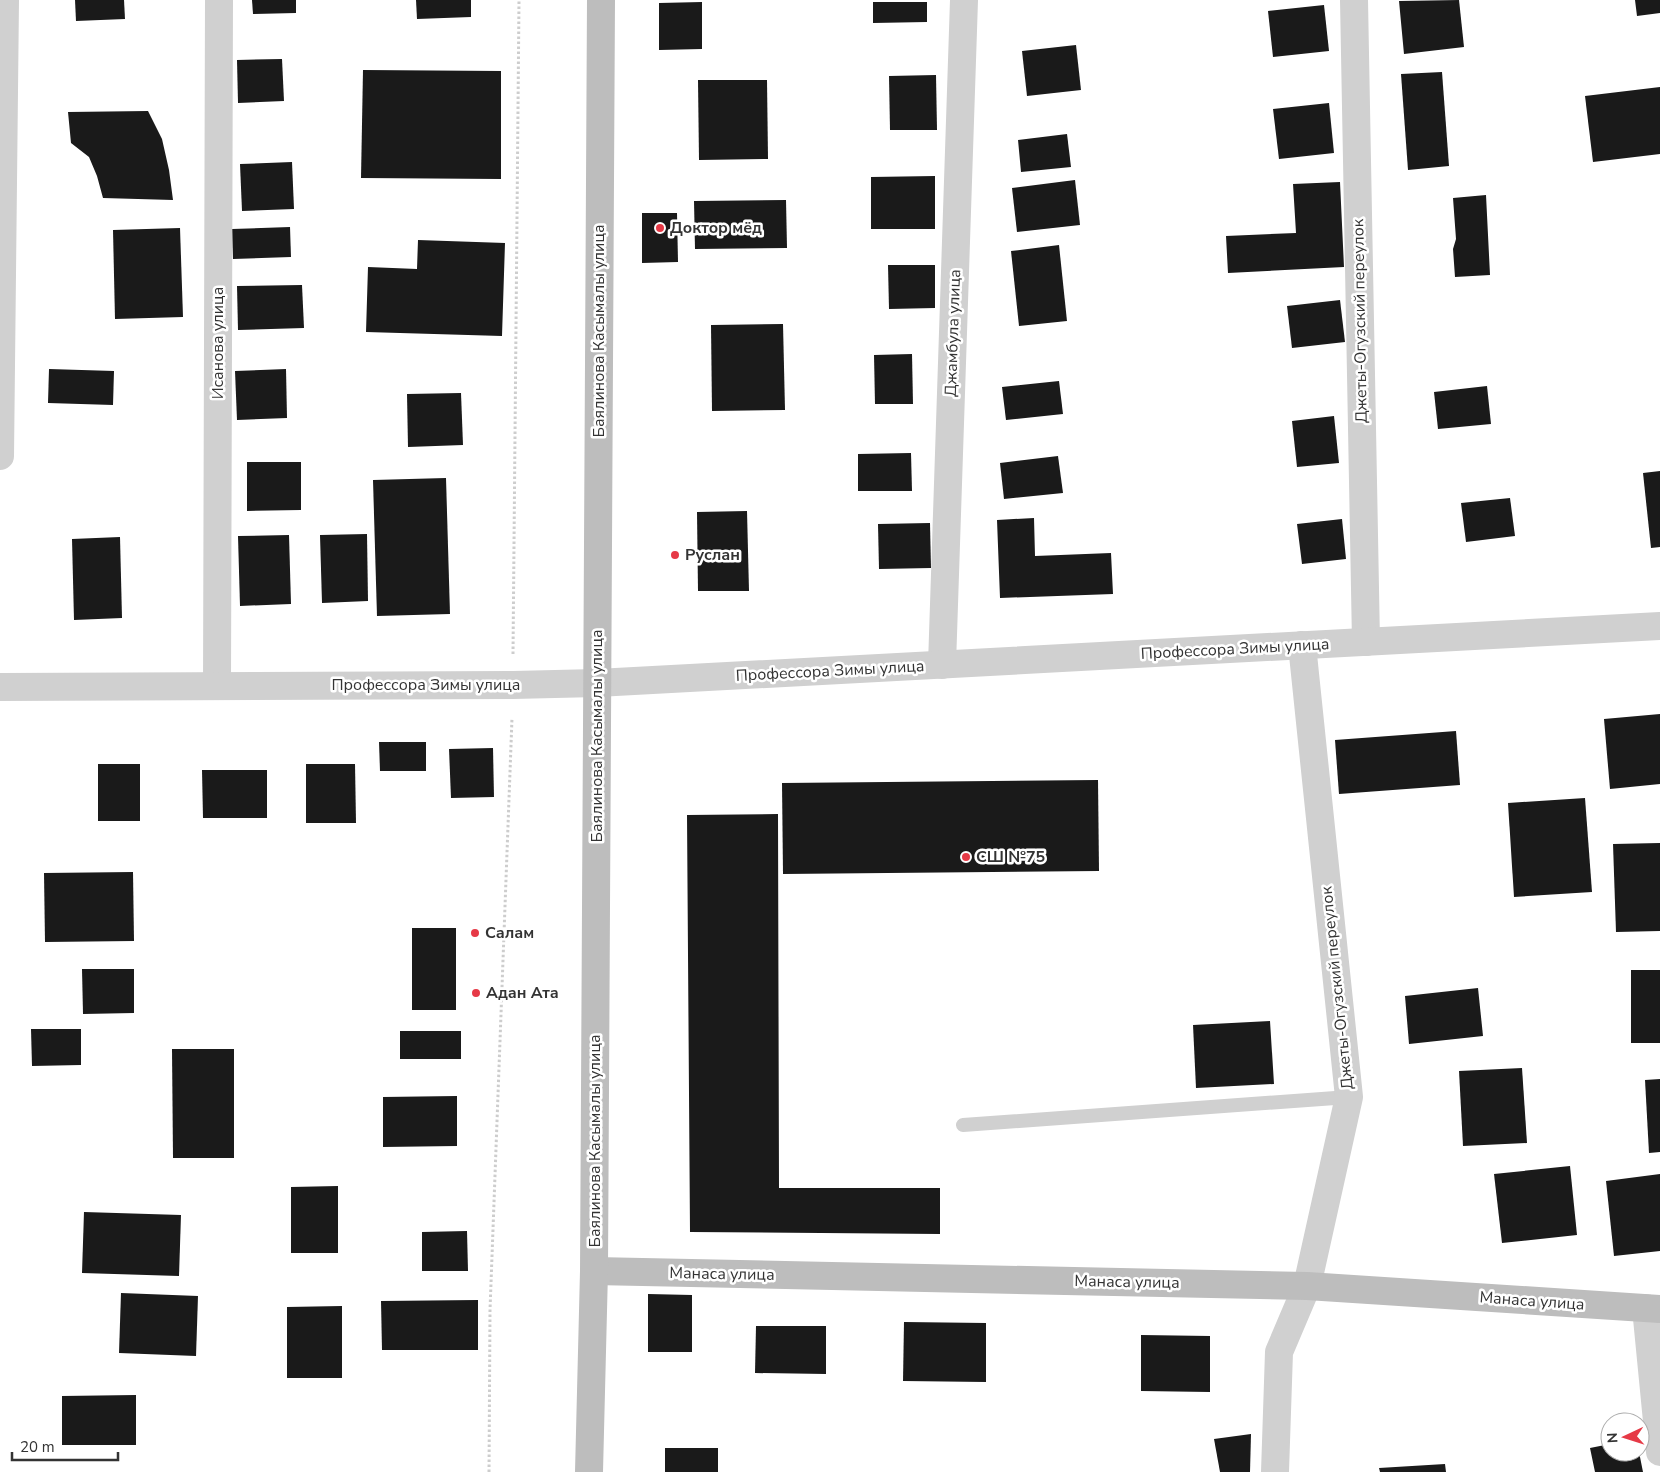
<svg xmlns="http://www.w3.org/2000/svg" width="1660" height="1472" viewBox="0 0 1660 1472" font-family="'Nunito Sans',sans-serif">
<rect width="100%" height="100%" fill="#fff"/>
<g fill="#1a1a1a">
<path d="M75 0H124L125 19 76 21Z"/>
<path d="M252 0H296V13L253 14Z"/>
<path d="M416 0H471V17L417 19Z"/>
<path d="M1459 0 1464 47 1404 54 1399 1Z"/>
<path d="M1635 0H1660V13L1637 16Z"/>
<path d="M702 2V49L659 50V3Z"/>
<path d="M873 2H927V22L873 23Z"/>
<path d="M1324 5 1329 51 1273 57 1268 11Z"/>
<path d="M1076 45 1081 90 1027 96 1022 51Z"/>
<path d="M282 59 284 101 238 103 237 60Z"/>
<path d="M363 70 501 71V179L361 178Z"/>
<path d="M1442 72 1449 166 1408 170 1401 74Z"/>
<path d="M936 75 937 130H890L889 76Z"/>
<path d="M698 80H767L768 159 699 160Z"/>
<path d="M1660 87V154L1593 162 1585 96Z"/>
<path d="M1329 103 1334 153 1279 159 1273 109Z"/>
<path d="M148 111 162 139 169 170 173 200 103 198 97 176 89 157 71 143 68 112Z"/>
<path d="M1067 134 1071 167 1021 172 1018 140Z"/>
<path d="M292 162 294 209 242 211 240 164Z"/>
<path d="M935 176V229H871V177Z"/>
<path d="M1075 180 1080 225 1017 232 1012 188Z"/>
<path d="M1340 182 1344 267 1228 273 1226 236 1296 233 1293 184Z"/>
<path d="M1486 195 1490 275 1455 277 1453 249 1456 239 1453 198Z"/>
<path d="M786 200 787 248 695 249 694 201Z"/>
<path d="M642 213H677L678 262 642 263Z"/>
<path d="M290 227 291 257 233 259 232 229Z"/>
<path d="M180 228 183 317 115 319 113 230Z"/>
<path d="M418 240 505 243 502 336 366 332 368 267 417 269Z"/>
<path d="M1059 245 1067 321 1019 326 1011 251Z"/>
<path d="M888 265H935V308L889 309Z"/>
<path d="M302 285 304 328 238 330 237 286Z"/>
<path d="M1340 300 1345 342 1292 348 1287 306Z"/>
<path d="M783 324 785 410 712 411 711 325Z"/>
<path d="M912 354 913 404H875L874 355Z"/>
<path d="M49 369 114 371 113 405 48 403Z"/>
<path d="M286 369 287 418 237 420 235 371Z"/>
<path d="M1059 381 1063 414 1006 420 1002 387Z"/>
<path d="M1487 386 1491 424 1438 429 1434 392Z"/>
<path d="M461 393 463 445 408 447 407 394Z"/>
<path d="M1334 416 1339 463 1297 467 1292 421Z"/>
<path d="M911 453 912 491H858V454Z"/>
<path d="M1058 456 1063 493 1004 499 1000 463Z"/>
<path d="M247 462H301V510L247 511Z"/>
<path d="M1660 471V547L1651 548 1643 473Z"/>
<path d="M446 478 450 614 377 616 373 480Z"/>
<path d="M1510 498 1515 536 1466 542 1461 503Z"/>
<path d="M747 511 749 591H698L697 512Z"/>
<path d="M1034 518 1035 556 1111 553 1113 594 1000 598 997 520Z"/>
<path d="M1342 519 1346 559 1302 564 1297 524Z"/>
<path d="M930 523 931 568 879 569 878 524Z"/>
<path d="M367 534 368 601 322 603 320 535Z"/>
<path d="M289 535 291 604 240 606 238 536Z"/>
<path d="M120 537 122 618 74 620 72 539Z"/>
<path d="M1660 714V784L1610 789 1604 719Z"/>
<path d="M1456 731 1460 785 1339 794 1335 740Z"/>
<path d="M379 742H426V771H380Z"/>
<path d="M493 748 494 797 451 798 449 749Z"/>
<rect x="98" y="764" width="42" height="57"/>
<path d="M306 764H355L356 823H306Z"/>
<path d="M202 770H267V818H203Z"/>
<path d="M1098 780 1099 871 783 874 782 783Z"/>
<path d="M1585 798 1592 892 1514 897 1508 803Z"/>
<path d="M778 814 779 1188H940V1234L690 1232 687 815Z"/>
<path d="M1660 843V931L1616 932 1613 844Z"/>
<path d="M133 872 134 941 45 942 44 873Z"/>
<rect x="412" y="928" width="44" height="82"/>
<path d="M82 969H134V1013L83 1014Z"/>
<rect x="1631" y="970" width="29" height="73"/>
<path d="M1478 988 1483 1036 1409 1044 1405 996Z"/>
<path d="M1270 1021 1274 1084 1196 1088 1193 1025Z"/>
<path d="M31 1029H81V1065L32 1066Z"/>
<rect x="400" y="1031" width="61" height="28"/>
<path d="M172 1049H234V1158H173Z"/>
<path d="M1522 1068 1527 1143 1463 1146 1459 1071Z"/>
<path d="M1660 1079V1152L1649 1153 1645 1080Z"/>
<path d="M457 1096V1146L383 1147V1097Z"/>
<path d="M1570 1166 1577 1235 1502 1243 1494 1174Z"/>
<path d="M1660 1174V1251L1614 1256 1606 1181Z"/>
<path d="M338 1186V1253H291V1187Z"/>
<path d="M84 1212 181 1215 179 1276 82 1273Z"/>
<path d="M467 1231 468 1271H422V1232Z"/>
<path d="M121 1293 198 1296 196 1356 119 1353Z"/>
<path d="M648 1294 692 1295V1352H648Z"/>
<path d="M478 1300V1350H382L381 1301Z"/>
<path d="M342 1306V1378H287V1307Z"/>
<path d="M904 1322 986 1323V1382L903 1381Z"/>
<path d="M756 1326H826V1374L755 1373Z"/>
<path d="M1141 1335 1210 1336V1392L1141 1391Z"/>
<path d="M136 1395V1445H62V1396Z"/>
<path d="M1251 1434 1250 1472H1220L1214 1439Z"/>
<path d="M1610 1444V1452H1639L1643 1472H1595L1590 1448Z"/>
<rect x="665" y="1448" width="53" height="24"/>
<path d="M1445 1464 1446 1472H1380L1379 1468Z"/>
</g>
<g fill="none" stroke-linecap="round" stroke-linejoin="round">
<g stroke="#cdcdcd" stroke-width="3" stroke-dasharray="2.5 2.5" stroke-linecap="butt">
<path d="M513 654 519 0"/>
<path d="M489 1472 490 1310 512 718"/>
</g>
<path stroke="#d0d0d0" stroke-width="14" d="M963 1125 1349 1097"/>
<g stroke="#d0d0d0" stroke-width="28">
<path d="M1354 0 1366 642"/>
<path d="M0 456 5 0"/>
<path d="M942 665 964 0"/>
<path d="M217 686 219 0"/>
<path d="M0 687 513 685 597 683 1660 626"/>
<path d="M1646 1308 1660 1452"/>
<path d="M1275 1472 1279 1352 1307 1286 1349 1097 1302 645"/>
</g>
<g stroke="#bdbdbd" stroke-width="28">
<path d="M594 1271 1307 1286 1660 1309"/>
<path d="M589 1472 594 1271 601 0"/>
</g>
</g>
<g fill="#e63946" stroke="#fff" stroke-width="2">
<circle cx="660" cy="228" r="5"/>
<circle cx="675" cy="555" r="5"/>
<circle cx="966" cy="857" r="5"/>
<circle cx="475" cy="933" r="5"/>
<circle cx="476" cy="993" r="5"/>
</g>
<g text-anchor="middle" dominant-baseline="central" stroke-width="5" stroke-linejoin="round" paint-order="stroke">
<g font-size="16" font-weight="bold" fill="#333" stroke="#fff" text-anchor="start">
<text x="670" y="228">Доктор мёд</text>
<text x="685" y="555">Руслан</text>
<text x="976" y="857">СШ №75</text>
<text x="485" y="933">Салам</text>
<text x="486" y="993">Адан Ата</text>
</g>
<g font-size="16" fill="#333" stroke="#fff">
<text transform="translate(1360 321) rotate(-91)">Джеты-Огузский переулок</text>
<text transform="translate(599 331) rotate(-90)">Баялинова Касымалы улица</text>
<text transform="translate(953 333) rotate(-88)">Джамбула улица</text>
<text transform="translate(218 343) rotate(-90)">Исанова улица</text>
<text transform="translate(1235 649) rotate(-3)">Профессора Зимы улица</text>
<text transform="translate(830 671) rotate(-3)">Профессора Зимы улица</text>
<text x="426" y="685">Профессора Зимы улица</text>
<text transform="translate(597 736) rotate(-90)">Баялинова Касымалы улица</text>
<text transform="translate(1337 988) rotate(-96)">Джеты-Огузский переулок</text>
<text transform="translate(595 1141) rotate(-90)">Баялинова Касымалы улица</text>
<text transform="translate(722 1274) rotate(1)">Манаса улица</text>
<text transform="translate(1127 1282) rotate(1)">Манаса улица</text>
<text transform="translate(1532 1301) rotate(4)">Манаса улица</text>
</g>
</g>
<g transform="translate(1625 1437) rotate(266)"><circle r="24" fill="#ffffff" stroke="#adadad"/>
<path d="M0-4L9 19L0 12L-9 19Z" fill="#e63946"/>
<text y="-8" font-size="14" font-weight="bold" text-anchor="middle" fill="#333333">N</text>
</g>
<path d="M12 1452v8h106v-8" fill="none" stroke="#333333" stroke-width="2.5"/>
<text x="20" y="1452" font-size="15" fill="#333333" stroke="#ffffff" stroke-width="4" paint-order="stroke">20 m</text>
</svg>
